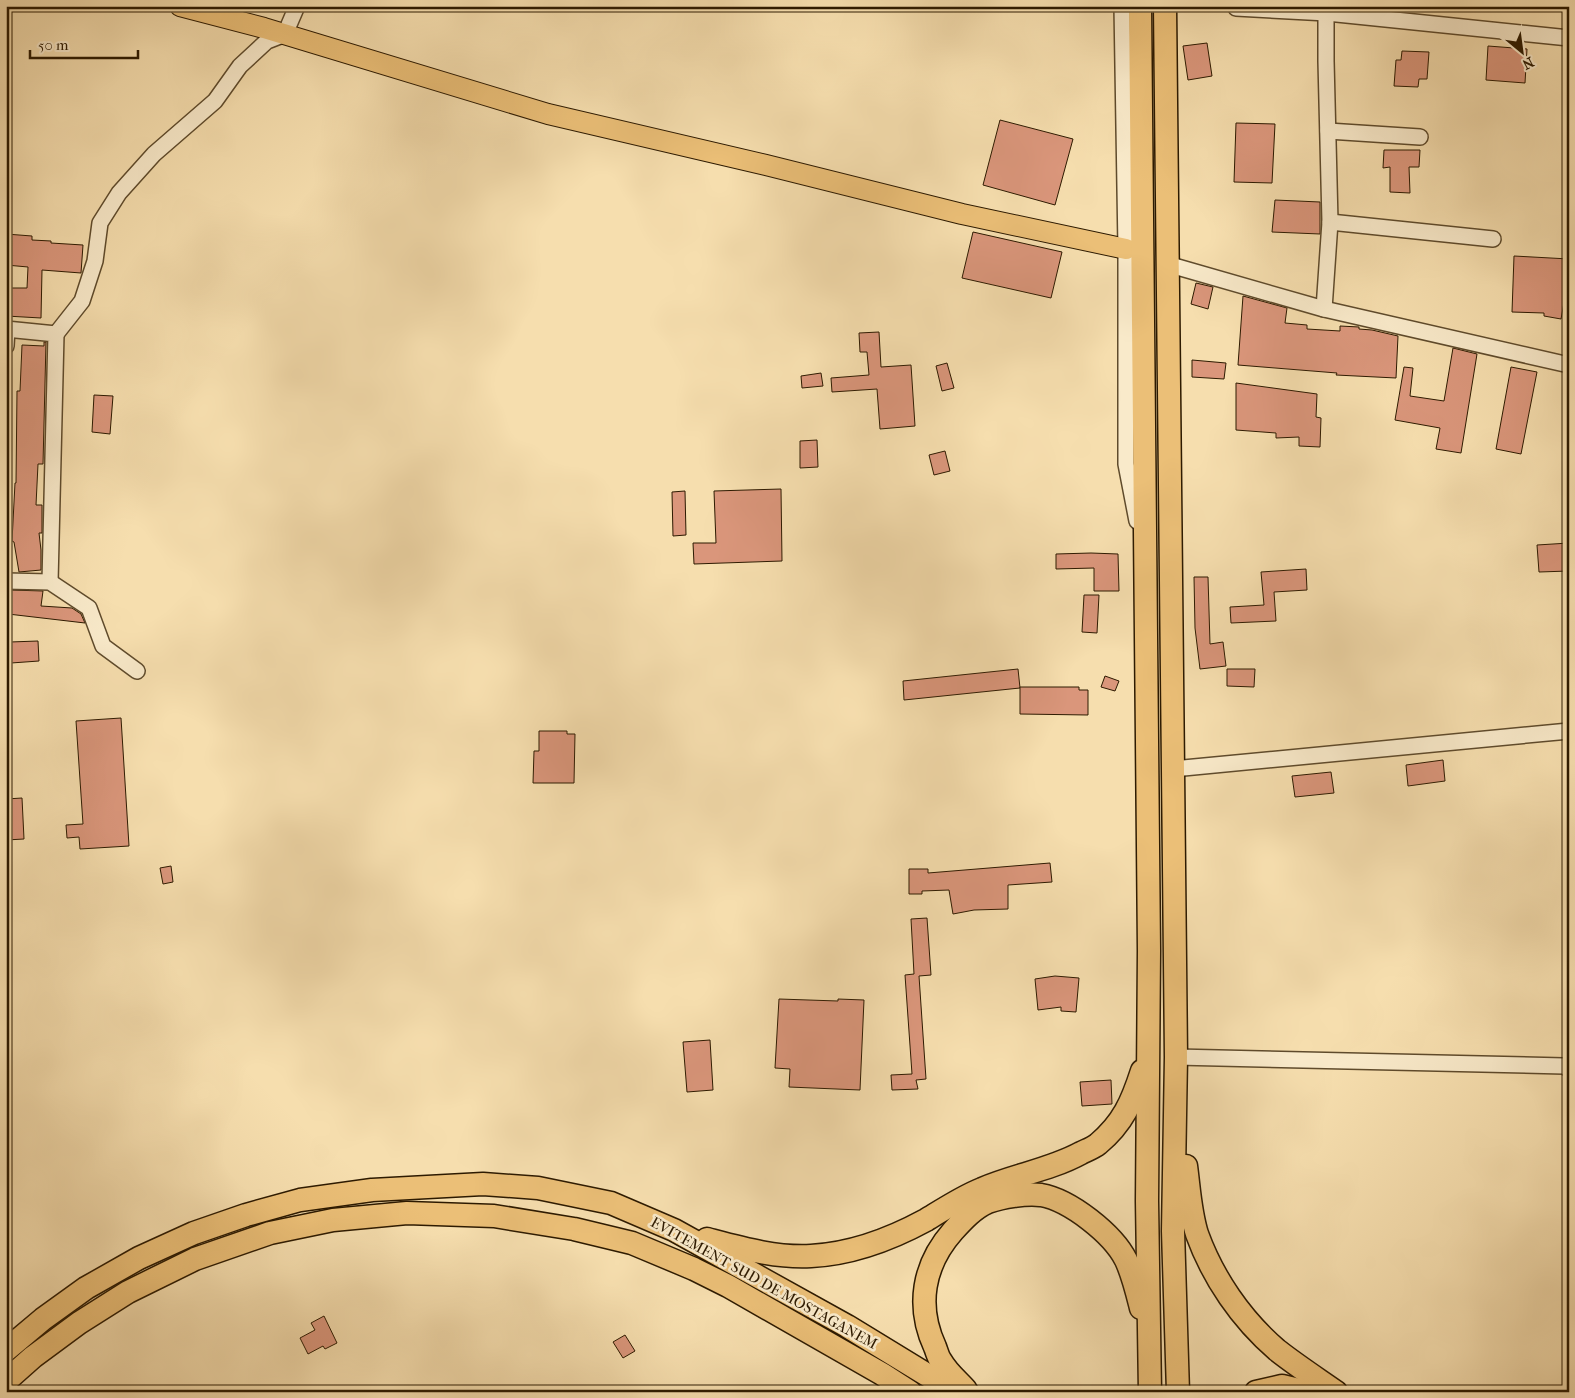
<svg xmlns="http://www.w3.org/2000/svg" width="1575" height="1398" viewBox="0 0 1575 1398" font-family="'IM FELL French Canon',serif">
<rect width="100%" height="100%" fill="#f6deae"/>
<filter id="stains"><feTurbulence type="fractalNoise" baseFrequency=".004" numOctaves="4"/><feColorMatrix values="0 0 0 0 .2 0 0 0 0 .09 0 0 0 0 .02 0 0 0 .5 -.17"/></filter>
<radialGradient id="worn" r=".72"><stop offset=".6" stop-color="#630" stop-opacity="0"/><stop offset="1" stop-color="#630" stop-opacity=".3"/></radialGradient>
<g fill="#da967b" stroke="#2d1a00">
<path d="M1207 43 1212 76 1188 80 1183 46Z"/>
<path d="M1488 46 1527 49 1525 83 1486 80Z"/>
<path d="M1402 51 1429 52 1427 79H1419L1418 87 1394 86 1396 60H1401Z"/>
<path d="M1000 120 1073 139 1055 205 983 185Z"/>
<path d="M1236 123 1275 124 1272 183 1234 182Z"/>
<path d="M1384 150H1420L1419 167H1409L1410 193 1390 192V167L1383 168Z"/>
<path d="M1275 200 1320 202V234L1272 232Z"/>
<path d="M973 232 1062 252 1051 298 962 278Z"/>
<path d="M6 234 32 236V240L51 241V243L83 245 81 273 42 270 41 318 6 316V288H27L28 267 6 265Z"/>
<path d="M1514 256 1569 259V275L1561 319 1544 316V313L1512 312Z"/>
<path d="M1196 283 1213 287 1208 309 1191 304Z"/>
<path d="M1243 296 1287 308 1285 323 1307 325V329L1340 331V326L1359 327V329L1372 330 1398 336 1396 378 1336 375 1337 373 1238 365Z"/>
<path d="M879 332 881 367 911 365 915 426 880 429 877 389 832 392 831 378 869 375 867 352H860L859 333Z"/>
<path d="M44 342H46L43 464H38L36 505H42V533H39L41 550V570L19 572 14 542 12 541 15 483H16L17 391H20L22 345 44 346Z"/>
<path d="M1453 348 1477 354 1461 453 1436 449 1440 428 1395 420 1404 367 1413 368 1410 396 1444 401Z"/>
<path d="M1192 360 1226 363 1224 379 1192 377Z"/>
<path d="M947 363 954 388 942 391 936 366Z"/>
<path d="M1511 367 1537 372 1521 454 1496 449Z"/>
<path d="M821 373 823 386 802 388 801 376Z"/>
<path d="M1236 383 1317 394 1316 417 1321 418 1320 447 1299 446V437L1276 438V433L1236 430Z"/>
<path d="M94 395 113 396 110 434 92 432Z"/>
<path d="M817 440 818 467 800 468V441Z"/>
<path d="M945 451 950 471 934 475 929 455Z"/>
<path d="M781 489 782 561 694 564 693 543H716L714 491Z"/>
<path d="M685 491 686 535 673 536 672 492Z"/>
<path d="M1569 543V571L1539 572 1537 545Z"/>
<path d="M1091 553 1118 554 1119 591H1094V568L1056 569V554Z"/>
<path d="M1306 569 1307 590 1274 592 1276 621 1231 623 1230 607 1264 605 1261 572Z"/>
<path d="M1194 577H1208L1210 644 1223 642 1226 666 1200 669 1195 628Z"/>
<path d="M11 590 43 591 41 606 72 608 81 614 85 623 8 614Z"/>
<path d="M1084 595H1099L1097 633 1082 632Z"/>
<path d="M38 641 39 661 11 663 10 642Z"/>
<path d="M1018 669 1020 688 904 700 903 681Z"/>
<path d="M1227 669H1255L1254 687 1227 686Z"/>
<path d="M1105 676 1119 681 1115 691 1101 687Z"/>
<path d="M1020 687H1079V690H1088V715L1020 714Z"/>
<path d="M121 718 129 846 80 849 79 837 67 838 66 825 83 824 76 721Z"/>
<path d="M539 731H567V734H575L574 783H533L534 751H539Z"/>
<path d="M1443 760 1445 781 1408 786 1406 765Z"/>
<path d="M1331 772 1334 793 1295 797 1292 776Z"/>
<path d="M22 798 24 839 6 840V799Z"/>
<path d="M1050 863 1052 882 1008 885V909L974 910 953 914 949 890 922 891V894H909V869H928V873Z"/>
<path d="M171 866 173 882 163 884 160 868Z"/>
<path d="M927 918 931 975 919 976 926 1079 916 1080 918 1089 892 1090 891 1075 912 1074 905 975 914 974 911 919Z"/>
<path d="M1055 976 1079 978 1076 1012 1061 1011V1007L1038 1010 1035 979Z"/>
<path d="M779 999 838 1001V999L864 1000 860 1090 789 1087 790 1069 775 1068Z"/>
<path d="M710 1040 713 1090 687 1092 683 1042Z"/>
<path d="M1111 1080 1112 1104 1082 1106 1080 1082Z"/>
<path d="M324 1316 337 1343 325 1349 323 1346 308 1354 300 1338 315 1330 311 1323Z"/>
<path d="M625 1335 635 1351 623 1358 613 1342Z"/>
</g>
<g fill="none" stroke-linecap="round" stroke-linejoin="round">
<g stroke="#5f4b2c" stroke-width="18">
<g id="minor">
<path d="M1122 6 1126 249V464L1137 521"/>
<path d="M1236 8 1327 13 1569 38"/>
<path d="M1328 131 1420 137"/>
<path d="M1330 222 1493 239"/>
<path d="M1167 264 1324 309 1569 365"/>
<path d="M1324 309 1330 222 1326 61V6"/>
<path d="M6 329 56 334 50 582"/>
<path d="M56 334 82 301 95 261 100 223 119 193 154 154 215 101 240 66 267 41 285 34 297 6"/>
<path d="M6 346 7 329"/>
<path d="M6 581 50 582 89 608 103 646 137 671"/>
<path d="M1173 769 1569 731"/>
<path d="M1176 1057 1564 1066 1569 1069"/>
</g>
</g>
<g stroke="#2d1a00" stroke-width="22">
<path id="major" d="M180 6 264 28 548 114 766 165 962 214 1126 249"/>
</g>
<g stroke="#2d1a00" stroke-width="25">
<g id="highway">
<path d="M1140 6 1149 951 1147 1201 1150 1392"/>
<path d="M1165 6 1176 1057 1173 1231 1178 1392"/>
<path d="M1186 1166C1189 1188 1190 1212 1197 1234 1213 1278 1241 1319 1277 1350 1296 1365 1316 1378 1336 1392"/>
<path d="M707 1239C741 1248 776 1258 811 1256 851 1254 891 1239 926 1220 944 1209 962 1197 982 1189 1014 1175 1050 1170 1081 1153 1087 1150 1093 1148 1098 1144 1123 1123 1132 1102 1142 1071"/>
<path d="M6 1350 43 1319 86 1288 139 1258 194 1233 246 1215 300 1200 372 1190 483 1184 538 1188 611 1203 674 1230 847 1326 955 1392"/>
<path d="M6 1381 33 1357 79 1323 128 1292 195 1259 270 1233 333 1220 407 1213 494 1216 574 1229 632 1243 694 1269 728 1286 882 1374 910 1392"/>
<path d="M966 1390C958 1381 947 1372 941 1361 938 1357 937 1352 935 1347 916 1306 923 1265 953 1231 963 1220 974 1208 988 1202 1002 1197 1026 1193 1041 1195 1070 1200 1113 1234 1126 1260 1133 1275 1137 1292 1141 1308"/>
<path d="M1256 1392 1282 1386 1307 1392"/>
</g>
</g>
<use href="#minor" stroke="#f9eaca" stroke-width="15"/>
<use href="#major" stroke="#ebbf77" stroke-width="20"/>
<use href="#highway" stroke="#ebbf77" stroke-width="22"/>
</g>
<g text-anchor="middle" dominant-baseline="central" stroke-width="5" stroke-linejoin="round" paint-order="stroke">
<g font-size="15" fill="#2d1a00" stroke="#f9eaca">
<text transform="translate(764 1283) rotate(29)">EVITEMENT SUD DE MOSTAGANEM</text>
</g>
</g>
<rect width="1575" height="1398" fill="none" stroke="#f6deae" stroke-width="25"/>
<rect x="8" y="8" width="1560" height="1383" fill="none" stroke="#2d1a00" stroke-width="2.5"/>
<rect x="12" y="12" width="1550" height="1373" fill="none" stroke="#2d1a00"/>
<g transform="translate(1522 52) rotate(151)" stroke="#f9eaca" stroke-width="4" paint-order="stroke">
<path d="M0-4L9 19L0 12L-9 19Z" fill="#2d1a00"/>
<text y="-8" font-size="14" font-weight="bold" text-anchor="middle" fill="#2d1a00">N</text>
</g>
<path d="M30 50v8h108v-8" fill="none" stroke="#2d1a00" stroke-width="2.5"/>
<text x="38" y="50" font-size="15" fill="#2d1a00" stroke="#f9eaca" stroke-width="4" paint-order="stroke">50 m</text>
<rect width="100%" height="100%" filter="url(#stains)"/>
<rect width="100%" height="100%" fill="url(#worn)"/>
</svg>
